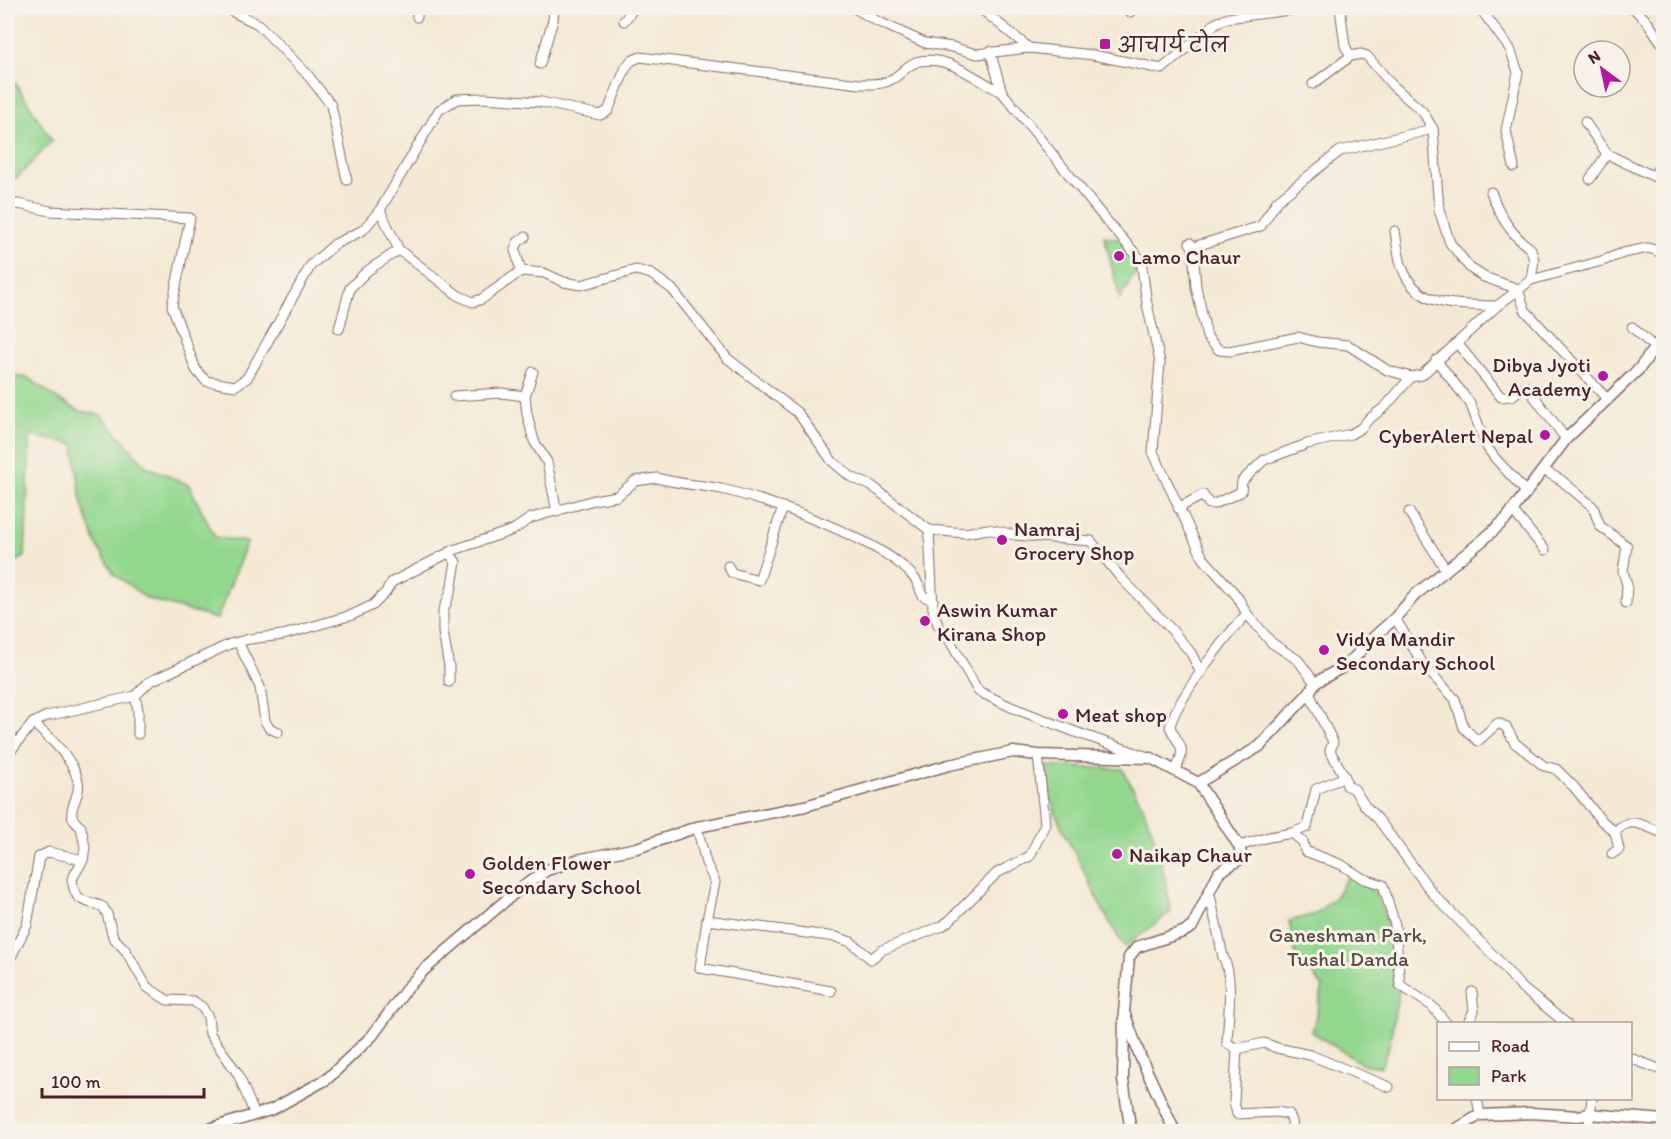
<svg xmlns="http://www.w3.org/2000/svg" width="1671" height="1139" viewBox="0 0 1671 1139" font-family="Itim,'Playpen Sans Deva',sans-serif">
<rect width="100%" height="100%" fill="#f7f3e8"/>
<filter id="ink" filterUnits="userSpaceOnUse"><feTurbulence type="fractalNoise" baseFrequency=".0167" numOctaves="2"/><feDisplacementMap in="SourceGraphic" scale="12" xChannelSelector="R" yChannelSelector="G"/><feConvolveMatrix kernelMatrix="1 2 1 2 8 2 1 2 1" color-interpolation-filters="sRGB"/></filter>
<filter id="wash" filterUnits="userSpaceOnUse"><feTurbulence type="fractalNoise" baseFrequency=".008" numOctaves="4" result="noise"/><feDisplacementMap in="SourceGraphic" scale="24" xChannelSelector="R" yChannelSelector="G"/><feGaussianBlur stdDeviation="1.35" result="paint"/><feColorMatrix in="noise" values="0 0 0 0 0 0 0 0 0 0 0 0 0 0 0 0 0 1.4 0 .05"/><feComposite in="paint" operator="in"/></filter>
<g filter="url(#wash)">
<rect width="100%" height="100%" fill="#f4e9d4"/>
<g fill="#93d78f" stroke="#6e7b5d" stroke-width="1.5">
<path d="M8 71 52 141 17 178 8 176Z"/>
<path d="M1104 236 1124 241 1136 271 1120 299Z"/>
<path d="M8 375 29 378 59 400 80 411 101 415 146 466 189 485 215 537 247 542 217 619 148 599 114 574 96 544 81 501 74 444 30 436 25 557 8 565Z"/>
<path d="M1046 766 1123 769C1128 782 1137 793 1143 807 1157 841 1166 875 1171 912L1125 947C1108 923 1097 899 1085 873 1068 839 1046 806 1046 766Z"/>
<path d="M1350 873 1376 893 1391 931 1400 984 1389 1046 1381 1067 1362 1064 1312 1032 1323 987 1295 953 1289 921 1316 914 1336 896Z"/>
</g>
</g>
<g filter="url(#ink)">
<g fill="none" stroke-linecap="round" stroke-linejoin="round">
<g stroke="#866666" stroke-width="11">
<g id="minor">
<path d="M229 8 235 13 258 24 307 74 331 105 347 180"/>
<path d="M854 8 877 21 925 43 952 47 977 54 1029 48 1093 55 1162 69 1216 23 1227 18 1307 8"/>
<path d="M980 8 1029 48"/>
<path d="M1340 8 1345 46 1351 56 1361 54 1367 56 1392 85 1423 112 1433 129 1439 210 1450 243 1470 268 1484 277 1518 289 1525 310 1608 400"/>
<path d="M1480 8 1510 49 1518 72 1506 131 1514 167"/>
<path d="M1633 8 1646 20 1664 46"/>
<path d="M1130 12 1132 8"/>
<path d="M417 17V8"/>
<path d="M624 21 634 8"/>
<path d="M990 51 1002 92 1105 219 1141 260 1147 304 1160 362 1153 452 1203 558 1237 596 1247 614 1272 643 1298 660 1315 683"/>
<path d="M540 64 553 20 554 8"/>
<path d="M1313 84 1351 56"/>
<path d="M1585 122 1607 154"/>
<path d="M1590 179 1607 154 1655 177 1658 168 1664 166"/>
<path d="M1491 192C1500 216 1510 234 1531 249L1534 260 1531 280"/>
<path d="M8 206 19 204 50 211 190 218 172 306 196 370 206 381 235 386 247 378 311 265 335 244 363 230 380 210 439 110 457 99 484 98 541 102 600 115 608 111 626 67 631 61 640 57 860 84C870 84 883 85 892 79 902 74 908 63 920 61 950 55 977 81 1002 92"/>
<path d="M380 210 399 250 459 296 473 302 482 299 521 271 544 273 564 282 581 285 636 270 651 274 672 289 727 358 798 413 832 461 851 477 872 486 929 530 933 609 938 625 950 641 978 691 1011 707 1078 733 1145 756"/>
<path d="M1395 231C1397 243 1398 256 1402 267 1417 310 1460 304 1497 306"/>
<path d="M1190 243 1193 247 1196 287 1207 337 1219 350 1230 351 1298 337 1317 342 1348 345 1387 370 1411 377 1422 375 1497 306 1531 280 1602 261 1623 253 1648 248 1655 250 1664 255"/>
<path d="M1193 247 1261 226 1277 201 1340 151 1433 129"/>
<path d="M521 271 515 250 518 242 525 237"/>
<path d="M1632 327 1654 347"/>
<path d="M339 329 350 288 367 271 399 250"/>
<path d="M1457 343 1501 397 1512 396 1523 387H1527L1566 439"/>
<path d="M1436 360 1470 403 1487 447 1494 457 1527 493"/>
<path d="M533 372 525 396 527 414 534 441 547 462 557 512"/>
<path d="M454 396 501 393 525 396"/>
<path d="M1543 470 1561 480 1593 507 1600 526 1627 546 1623 571 1627 585 1626 603"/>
<path d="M1178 508 1203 495 1209 504H1214L1241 492 1242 481 1264 460 1307 444 1351 434 1361 428 1368 420 1386 406 1411 377"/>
<path d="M1513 511 1545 550"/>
<path d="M1409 512 1446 570"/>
<path d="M929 530 965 533 988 529 1015 535 1091 541 1120 577 1170 628 1191 653 1201 673"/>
<path d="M449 553 456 562 451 591 443 611V632L449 667V682"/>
<path d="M728 566 732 573 759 580 783 507"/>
<path d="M1395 618 1425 667 1455 699 1464 728 1478 741 1498 723 1506 727 1515 743 1544 766 1556 769 1574 787 1601 820 1615 832 1619 849 1612 854"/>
<path d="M238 642 260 687 265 721 269 728 278 732"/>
<path d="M1309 693 1333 742 1330 751 1345 777 1347 786 1354 789 1365 806 1378 819 1433 894 1497 959 1521 987 1567 1024"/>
<path d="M135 696 138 710V734"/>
<path d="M33 723C51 739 72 757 78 781 82 800 60 812 81 827L85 847 83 860 72 879C75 904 84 899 103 907L107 914 113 937 126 951 147 987 167 1000 193 1001 202 1007 208 1017 210 1034 238 1074 255 1115"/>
<path d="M8 754 33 723 47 716 135 696 149 682 230 644 249 639 283 635 352 615 373 605 386 592 392 582 454 550 513 530 531 518 594 500 617 496 635 481 657 478C678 484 700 485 721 489 766 499 889 542 915 579 919 584 920 591 923 596L933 600"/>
<path d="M1176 770C1187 744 1180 749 1170 727 1174 703 1228 633 1247 614"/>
<path d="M697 827 706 863 715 882 707 920 836 937 851 942 871 959 882 950 942 926 950 920 997 873 1030 856 1045 824 1038 755"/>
<path d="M1615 832C1631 813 1645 828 1664 833"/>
<path d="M1292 833 1307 827 1316 789 1345 777"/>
<path d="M1239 846 1269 837 1292 833 1303 842 1305 851 1342 865 1362 878 1383 885 1395 925 1400 985 1432 1006 1447 1024"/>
<path d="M1210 895 1223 957C1234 975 1228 1020 1227 1043L1237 1049 1264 1043 1277 1048 1310 1055 1389 1087"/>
<path d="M707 920 700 968 831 991"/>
<path d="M11 957 27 925 39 857 49 852 83 860"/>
<path d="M1467 1024 1474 1011 1472 992"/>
<path d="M1237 1049 1234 1102 1237 1114 1276 1112 1289 1114 1292 1121 1293 1132"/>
<path d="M1630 1058 1664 1071"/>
<path d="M1477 1098 1480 1115"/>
<path d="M1588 1132 1592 1098"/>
</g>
</g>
<g stroke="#866666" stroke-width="13">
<g id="tertiary">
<path d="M1124 1018 1123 1080 1131 1132"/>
<path d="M200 1132 273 1109 327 1079 372 1036 408 987 424 970 518 890 547 870 577 860 637 848 697 827 805 806 949 765 1013 752 1038 755 1151 758 1198 783 1260 746 1309 693 1315 683 1348 664 1375 636 1395 618 1415 595 1483 540 1506 519 1566 439 1639 369 1664 335"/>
<path d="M1175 1132 1140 1056 1124 1012 1129 957 1137 947 1183 932 1192 927 1219 872 1242 858 1239 846 1198 783"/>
<path d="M1451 1132 1480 1115 1532 1113 1578 1116 1589 1114 1664 1120"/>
</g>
</g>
<use href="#minor" stroke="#fff" stroke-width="9"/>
<use href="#tertiary" stroke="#fff" stroke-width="10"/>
</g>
</g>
<g fill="#b5179e" stroke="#f7f3e8" stroke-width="2">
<rect x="1099" y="38" width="12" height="12" rx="3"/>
<circle cx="1119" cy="256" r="6"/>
<circle cx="1603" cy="376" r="6"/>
<circle cx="1545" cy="435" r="6"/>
<circle cx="1002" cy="540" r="6"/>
<circle cx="925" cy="621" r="6"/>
<circle cx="1324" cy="650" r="6"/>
<circle cx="1063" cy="714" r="6"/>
<circle cx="1117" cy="854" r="6"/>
<circle cx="470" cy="874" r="6"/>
</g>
<g text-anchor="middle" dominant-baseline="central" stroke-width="6" stroke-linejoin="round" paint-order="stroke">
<g font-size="21" fill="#4a1f2b" stroke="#f7f3e8" text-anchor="start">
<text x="1117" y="44">आचार्य टोल</text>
<text x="1131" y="256">Lamo Chaur</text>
<text x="1591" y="364" text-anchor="end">Dibya Jyoti<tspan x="1591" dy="24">Academy</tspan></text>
<text x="1533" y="435" text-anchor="end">CyberAlert Nepal</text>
<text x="1014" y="528">Namraj<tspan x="1014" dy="24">Grocery Shop</tspan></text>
<text x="937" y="609">Aswin Kumar<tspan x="937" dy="24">Kirana Shop</tspan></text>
<text x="1336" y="638">Vidya Mandir<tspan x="1336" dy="24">Secondary School</tspan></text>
<text x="1075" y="714">Meat shop</text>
<text x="1129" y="854">Naikap Chaur</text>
<text x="482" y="862">Golden Flower<tspan x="482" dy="24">Secondary School</tspan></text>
</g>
<g font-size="21" fill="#5c4d44" stroke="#f7f3e8">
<text x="1348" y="934">Ganeshman Park,<tspan x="1348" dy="24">Tushal Danda</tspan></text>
</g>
</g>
<rect width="1671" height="1139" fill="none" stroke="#f7f3e8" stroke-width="30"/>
<rect x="1437" y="1022" width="195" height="78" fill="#f7f3e8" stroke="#b29e9c" stroke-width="1.5"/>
<rect x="1449" y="1042" width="30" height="9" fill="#ffffff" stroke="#b29e9c" stroke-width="1.5"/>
<text x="1491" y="1052" font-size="18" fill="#4a1f2b">Road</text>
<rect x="1449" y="1067" width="30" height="18" fill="#93d78f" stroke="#b29e9c" stroke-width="1.5"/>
<text x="1491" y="1082" font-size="18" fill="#4a1f2b">Park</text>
<g transform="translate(1602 69) rotate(327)"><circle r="28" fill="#f7f3e8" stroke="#b29e9c" stroke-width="1.5"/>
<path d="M0-4.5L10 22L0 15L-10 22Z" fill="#b5179e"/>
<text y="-9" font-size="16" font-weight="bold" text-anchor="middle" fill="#4a1f2b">N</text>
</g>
<path d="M42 1088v9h162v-9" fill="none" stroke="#4a1f2b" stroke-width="3"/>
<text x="51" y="1088" font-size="18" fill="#4a1f2b" stroke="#f7f3e8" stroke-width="4.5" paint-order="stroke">100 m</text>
</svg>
